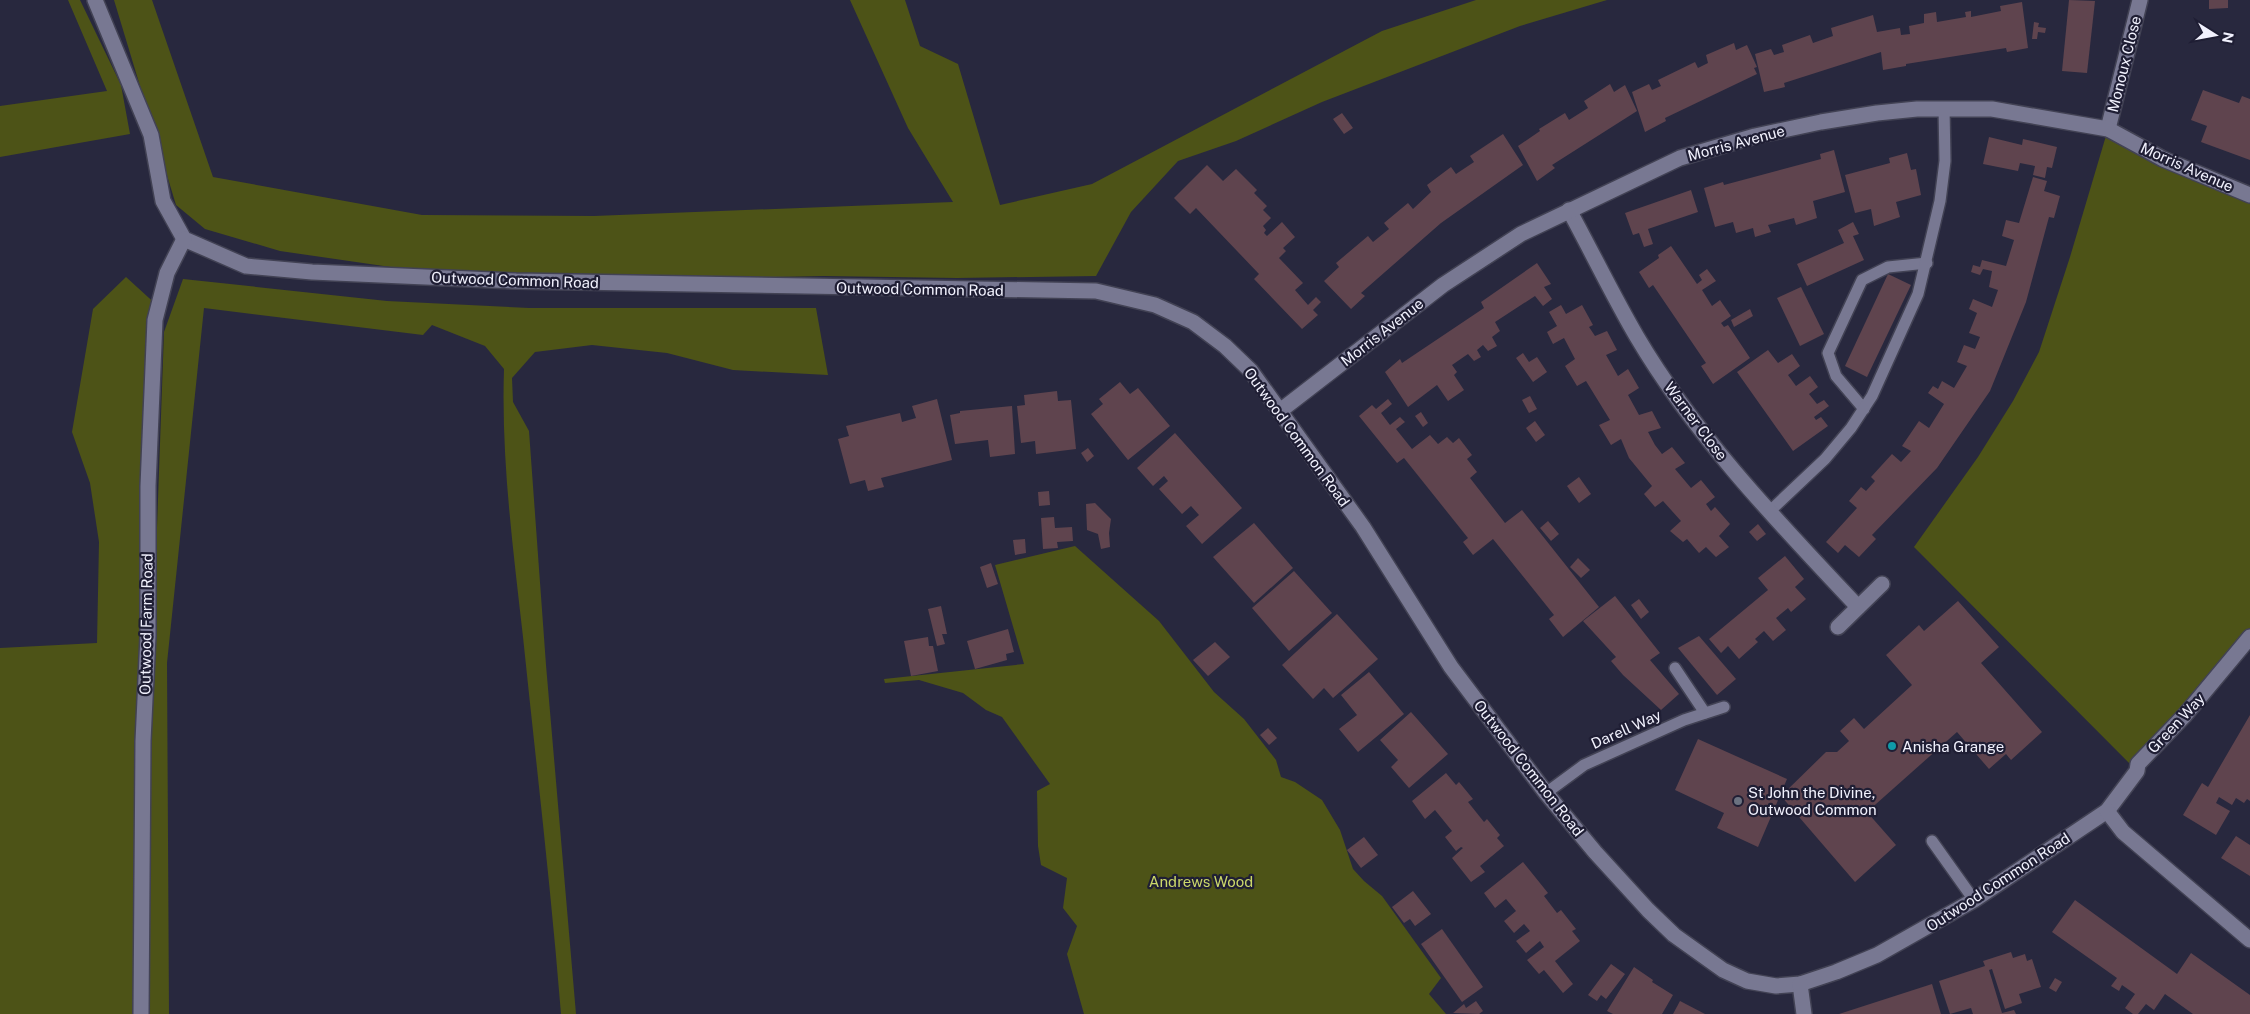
<svg xmlns="http://www.w3.org/2000/svg" width="2250" height="1014" viewBox="0 0 2250 1014" font-family="'Public Sans',sans-serif">
<rect width="100%" height="100%" fill="#28283e"/>
<g fill="#4d5317">
<path d="M68 0H80L121 85 130 134 0 157V106L107 91Z"/>
<path d="M114 0H152L213 177 422 215 594 216 953 202 908 128 850 0H905L920 46 958 64 1000 205 1092 184 1382 31 1476 0H1607L1520 26 1322 102 1236 141 1178 161 1131 212 1096 276 957 278 824 276 726 278 432 273 280 251 205 229 176 205Z"/>
<path d="M2108 129 2250 195V637L2137 771 1914 547 1978 457 2013 401 2039 352 2070 257Z"/>
<path d="M126 277 160 308 141 1014H0V648L97 643 99 542 90 483 72 432 93 309Z"/>
<path d="M183 279 387 301 529 308H816L828 375 733 370 667 353 592 345 535 352 512 378 513 402 529 431 546 665 576 1014H561C551 888 536 763 523 637 513 548 501 458 504 369L485 346 432 325 423 335 204 308 167 663 169 1014H144L153 639 164 332Z"/>
<path d="M1075 546 1159 621 1214 692 1244 719 1276 760 1281 777 1295 782 1322 800 1340 830 1353 869 1364 881 1382 896 1441 978 1429 994 1446 1014H1084L1067 954 1077 926 1063 908 1067 878 1041 865 1038 846 1037 791 1050 784 1002 717 986 710 963 693 919 680 885 683 884 679 1024 664 995 565Z"/>
</g>
<g fill="#5f444e">
<path d="M2069 0 2095 1 2087 73 2062 71Z"/>
<path d="M2209 0H2228V8L2209 9Z"/>
<path d="M2022 2 2028 48 2007 52 2006 48 1906 64V66L1883 70 1881 52 1784 83 1785 87 1764 92 1755 54 1771 49 1774 55 1784 52 1782 45 1810 35 1813 43 1833 36 1831 28 1873 15 1877 32 1900 28 1901 35 1910 34 1909 26 1924 23V14L1936 12 1937 22 1966 17 1965 12 1971 11V17L2001 11 2000 6Z"/>
<path d="M2034 22 2039 23 2038 27 2046 28 2045 33 2038 32 2037 39H2032Z"/>
<path d="M1734 43 1736 50 1747 45 1757 67 1754 68 1757 74 1665 118 1666 121 1645 132 1632 92 1649 84 1652 90 1661 86 1658 80 1695 62 1698 68 1708 63 1706 55Z"/>
<path d="M1610 84 1614 92 1625 85 1637 111 1552 165 1555 168 1537 181 1518 146 1540 131 1539 129 1565 113 1569 120 1588 108 1584 101Z"/>
<path d="M2203 90 2239 103 2242 96 2250 99V160L2201 142 2207 126 2191 120Z"/>
<path d="M1342 113 1353 128 1344 134 1333 119Z"/>
<path d="M1503 134 1523 165 1441 223 1361 293 1365 296 1351 309 1324 281 1339 267 1336 263 1368 236 1373 242 1389 229 1384 223 1408 203 1413 209 1431 192 1427 185 1451 167 1456 174 1474 162 1470 156Z"/>
<path d="M1989 137 2022 145 2023 139 2057 147 2052 168 2047 167 2045 178 2033 175 2035 166 2020 163 2018 171 1983 164Z"/>
<path d="M1834 150 1845 192 1813 201 1817 218 1796 225 1794 218 1768 225 1771 232 1755 237 1753 228 1736 233 1733 222 1715 227 1704 188 1723 182 1724 185 1821 159 1820 154Z"/>
<path d="M1907 153 1911 170 1916 169 1921 195 1896 202 1900 217 1874 226 1871 209 1855 213 1845 175 1890 163 1889 158Z"/>
<path d="M1207 165 1223 181 1236 169 1257 190 1254 193 1267 206 1263 210 1271 218 1263 226 1266 230 1264 233 1267 236 1282 222 1295 237 1283 248 1286 251 1279 258 1303 283 1295 290 1308 305 1316 297 1321 302 1313 310 1318 315 1302 329 1254 279 1259 274 1196 208 1190 214 1174 198Z"/>
<path d="M2033 177 2047 181 2044 191 2060 196 2054 218 2049 217 2026 302 1990 391 1937 468 1872 535 1876 539 1859 557 1845 545 1838 553 1826 542 1857 508 1849 501 1861 487 1866 491 1875 481 1871 477 1892 454 1901 462 1911 451 1902 446 1919 421 1929 428 1944 404 1928 393 1933 386 1938 389 1942 381 1954 388 1967 366 1957 362 1964 345 1975 349 1980 337 1969 333 1977 313 1969 309 1973 299 1992 307 1998 290 1989 287 1992 271 1983 269 1980 275 1971 272 1973 265 1980 267 1982 260 2006 266 2014 240 2002 236 2006 220 2019 223Z"/>
<path d="M1691 190 1698 212 1648 229 1653 244 1644 247 1639 233 1633 235 1625 213Z"/>
<path d="M1853 222 1859 234 1853 236 1864 260 1807 286 1797 264 1844 243 1838 230Z"/>
<path d="M1671 246 1697 284 1702 280 1699 275 1707 269 1716 281 1702 290 1712 306 1720 300 1731 316 1721 323 1724 327 1728 325 1750 358 1713 384 1701 366 1706 363 1653 285 1649 288 1639 272 1659 258 1658 255Z"/>
<path d="M1537 263 1551 284 1544 287 1552 299 1543 306 1535 296 1495 322 1500 331 1492 337 1497 346 1488 351 1483 345 1477 350 1481 357 1474 361 1468 354 1452 365 1457 372 1454 375 1464 390 1448 401 1437 385 1408 407 1385 372 1400 359 1402 363 1484 308 1481 302Z"/>
<path d="M1888 274 1911 285 1867 377 1845 366Z"/>
<path d="M1801 287 1824 334 1800 346 1777 298Z"/>
<path d="M1561 305 1566 314 1582 305 1593 325 1589 327 1595 336 1607 331 1617 350 1606 355 1618 376 1628 369 1639 388 1628 395 1639 415 1652 411 1661 428 1648 432 1655 445 1662 454 1672 447 1685 463 1675 469 1691 488 1701 480 1715 497 1706 504 1711 511 1715 507 1730 524 1719 536 1729 547 1716 557 1706 547 1699 553 1687 539 1683 542 1670 531 1681 521 1663 501 1655 507 1644 494 1652 486 1629 458 1621 439 1611 445 1599 425 1610 420 1586 381 1577 386 1565 366 1575 359 1564 338 1553 344 1547 332 1557 326 1549 312Z"/>
<path d="M1750 309 1753 316 1734 327 1731 320Z"/>
<path d="M1768 350 1778 363 1792 354 1800 366 1788 375 1796 386 1810 376 1818 387 1809 394 1817 404 1824 400 1829 406 1814 417 1816 420 1821 417 1828 426 1793 451 1737 372Z"/>
<path d="M1523 353 1529 362 1537 357 1547 372 1533 382 1516 358Z"/>
<path d="M1120 382 1130 394 1138 388 1170 426 1128 460 1091 414 1103 404 1099 399Z"/>
<path d="M1057 391 1058 401 1071 400 1076 449 1036 454 1035 441 1021 443 1017 406 1025 405 1024 395Z"/>
<path d="M1530 396 1537 409 1529 413 1522 400Z"/>
<path d="M937 399 952 460 881 478 884 487 868 491 865 480 850 484 838 439 849 436 846 426 900 413 902 422 916 418 912 406Z"/>
<path d="M1388 399 1392 404 1381 413 1390 425 1400 417 1405 422 1396 429 1412 449 1430 435 1438 444 1447 437 1453 443 1459 438 1472 455 1467 459 1477 472 1470 478 1505 523 1522 510 1599 607 1563 637 1549 619 1554 615 1493 539 1473 555 1463 542 1468 538 1404 458 1397 463 1359 416 1372 405 1376 409Z"/>
<path d="M1012 406 1015 454 990 457 988 440 955 444 950 415 960 413V411Z"/>
<path d="M1421 412 1428 423 1423 427 1415 416Z"/>
<path d="M1535 421 1545 435 1536 442 1526 428Z"/>
<path d="M1175 433 1242 508 1202 544 1186 526 1199 515 1191 506 1182 514 1159 489 1168 481 1164 476 1153 486 1137 468Z"/>
<path d="M1088 448 1094 456 1087 462 1081 453Z"/>
<path d="M1579 477 1591 494 1579 503 1567 486Z"/>
<path d="M1049 491 1050 505 1039 506 1038 492Z"/>
<path d="M1095 503 1111 519 1109 533 1110 547 1101 549 1098 534 1087 530 1086 504Z"/>
<path d="M1054 517 1055 528 1072 527 1073 541 1057 542 1058 548 1043 549 1041 518Z"/>
<path d="M1548 521 1559 534 1551 541 1540 528Z"/>
<path d="M1254 523 1293 568 1254 603 1213 557Z"/>
<path d="M1758 524 1766 534 1757 541 1749 532Z"/>
<path d="M1025 539 1026 553 1015 555 1013 540Z"/>
<path d="M1785 556 1804 579 1795 587 1806 599 1791 612 1788 608 1776 618 1786 630 1773 641 1764 631 1755 639 1758 642 1739 659 1728 646 1721 653 1709 639 1768 590 1758 578Z"/>
<path d="M1578 558 1590 570 1581 578 1570 567Z"/>
<path d="M991 563 998 584 987 588 980 567Z"/>
<path d="M1294 571 1332 613 1289 651 1252 608Z"/>
<path d="M1615 596 1660 653 1650 660 1679 694 1661 710 1623 675 1611 661 1616 657 1583 621Z"/>
<path d="M1639 599 1649 612 1641 619 1631 605Z"/>
<path d="M1958 601 1999 647 1981 663 2042 732 2011 760 2006 754 1989 769 1957 732 1867 812 1896 845 1855 882 1781 796 1826 752H1837L1849 741 1840 731 1854 718 1864 729 1912 685 1886 655 1919 625 1924 631Z"/>
<path d="M941 606 947 634H942L945 644 937 646 928 609Z"/>
<path d="M1337 614 1378 659 1333 698 1324 688 1313 699 1282 665Z"/>
<path d="M1008 629 1014 652 1006 654 1007 660 975 669 967 641Z"/>
<path d="M1699 636 1736 679 1717 695 1678 648Z"/>
<path d="M928 637 929 646H933L938 671 911 676 904 641Z"/>
<path d="M1215 642 1230 657 1208 676 1193 660Z"/>
<path d="M1369 672 1404 714 1358 752 1339 729 1357 715 1341 695Z"/>
<path d="M1411 712 1448 754 1409 788 1391 767 1398 760 1380 740Z"/>
<path d="M2250 715V801L2247 799 2244 803 2236 798 2232 805 2219 797 2216 803 2230 811 2216 835 2183 815 2202 783 2208 787Z"/>
<path d="M1268 728 1277 738 1269 745 1260 735Z"/>
<path d="M1698 739 1787 779 1758 847 1717 828 1724 813 1675 790Z"/>
<path d="M1446 773 1456 785 1459 782 1473 799 1468 802 1484 822 1487 819 1500 835 1497 838 1504 846 1480 866 1485 872 1471 882 1452 858 1463 848 1461 847 1456 851 1445 837 1452 831 1435 810 1425 819 1412 801Z"/>
<path d="M2236 836 2250 845V876L2221 858Z"/>
<path d="M1364 837 1378 855 1361 868 1347 850Z"/>
<path d="M1523 862 1548 893 1544 896 1557 913 1561 910 1576 929 1572 931 1580 941 1555 961 1573 984 1563 993 1544 970 1539 974 1527 960 1544 947 1540 941 1526 953 1516 941 1530 931 1524 924 1514 933 1504 921 1516 911 1506 899 1495 908 1484 893Z"/>
<path d="M1413 891 1431 914 1415 926 1410 919 1404 923 1392 907Z"/>
<path d="M2075 900 2177 974 2191 953 2250 995V1014H2193L2165 994 2154 1010 2146 1004 2138 1014H2133L2125 1008 2135 994 2122 985 2119 991 2111 986 2117 978 2052 932Z"/>
<path d="M1442 929 1483 987 1462 1002 1421 944Z"/>
<path d="M2011 952 2013 958 2025 954 2027 961 2032 959 2041 987 2019 994 2022 1003 2005 1009 1992 969 1989 970 2002 1013 2014 1010 2016 1014H1973L1971 1008 1950 1014 1939 981 1985 966 1983 961Z"/>
<path d="M1611 964 1625 974 1606 999 1601 995 1597 1001 1588 995Z"/>
<path d="M1634 967 1653 980 1652 982 1673 995 1662 1014H1613L1607 1011Z"/>
<path d="M2055 978 2062 982 2056 992 2049 988Z"/>
<path d="M1932 984 1941 1014H1839Z"/>
<path d="M1476 1001 1483 1011 1479 1014 1453 1013 1464 1004 1466 1008Z"/>
<path d="M1680 1001 1705 1014H1673Z"/>
</g>
<g fill="none" stroke-linecap="round" stroke-linejoin="round">
<g stroke="#424254" stroke-width="14">
<g id="lane">
<path d="M1864 409 1836 376 1828 353 1862 280 1888 267 1927 263"/>
<path d="M1770 511 1825 459 1851 428 1872 396 1918 294 1940 201 1945 161 1944 108"/>
<path d="M1675 668 1705 713"/>
<path d="M1546 793 1584 765 1684 720 1724 707"/>
<path d="M1932 841 1974 900"/>
</g>
</g>
<g stroke="#424254" stroke-width="18">
<g id="street">
<path d="M95 0 151 135 163 201 184 239 246 266 312 272 516 281 1096 291 1155 305 1193 322 1225 346 1251 371 1363 527 1451 667 1546 793 1595 852 1648 910 1674 935 1723 970 1747 981 1776 986 1800 984 1836 972 1877 955 1974 900 2107 811 2137 771 2138 764 2185 715 2250 637"/>
<path d="M2108 129 2140 0"/>
<path d="M1569 210C1592 252 1613 296 1637 337 1696 437 1779 523 1858 607"/>
<path d="M1280 411 1443 285 1521 234 1680 158 1755 136 1821 122 1877 113 1917 109H1992L2108 129 2163 159 2250 195"/>
<path d="M1838 627 1882 584"/>
<path d="M2107 811 2123 832 2250 940"/>
<path d="M1800 984 1804 1014"/>
<path d="M141 1014 143 741 148 636V486L155 320 167 273 184 239"/>
</g>
</g>
<use href="#lane" stroke="#787892" stroke-width="11"/>
<use href="#street" stroke="#787892" stroke-width="15"/>
</g>
<circle fill="#0f9aa8" stroke="#1f1e34" stroke-width="2" cx="1892" cy="746" r="5"/>
<circle fill="#6b7280" stroke="#1f1e34" stroke-width="2" cx="1738" cy="801" r="5"/>
<g text-anchor="middle" dominant-baseline="central" stroke-width="4.5" stroke-linejoin="round" paint-order="stroke">
<g font-size="15" fill="#f1f1fd" stroke="#1f1e34">
<text transform="translate(2124 64) rotate(-76)">Monoux Close</text>
<text transform="translate(1736 143) rotate(-15)">Morris Avenue</text>
<text transform="translate(2187 167) rotate(24)">Morris Avenue</text>
<text transform="translate(515 280) rotate(2)">Outwood Common Road</text>
<text transform="translate(920 289) rotate(1)">Outwood Common Road</text>
<text transform="translate(1382 332) rotate(-38)">Morris Avenue</text>
<text transform="translate(1696 421) rotate(53)">Warner Close</text>
<text transform="translate(1297 437) rotate(54)">Outwood Common Road</text>
<text transform="translate(146 624) rotate(-89)">Outwood Farm Road</text>
<text transform="translate(2176 723) rotate(-47)">Green Way</text>
<text transform="translate(1626 729) rotate(-24)">Darell Way</text>
<text transform="translate(1529 768) rotate(52)">Outwood Common Road</text>
<text transform="translate(1998 882) rotate(-33)">Outwood Common Road</text>
</g>
<g font-size="15" fill="#f1f1fd" stroke="#1f1e34" text-anchor="start">
<text x="1902" y="746">Anisha Grange</text>
<text x="1748" y="792">St John the Divine,<tspan x="1748" dy="17">Outwood Common</tspan></text>
</g>
<g font-size="15" fill="#ccd86a" stroke="#1f1e34">
<text x="1201" y="881">Andrews Wood</text>
</g>
</g>
<g transform="translate(2215 35) rotate(101)" stroke="#1f1e34" stroke-width="4" paint-order="stroke">
<path d="M0-4L9 19L0 12L-9 19Z" fill="#f1f1fd"/>
<text y="-8" font-size="14" font-weight="bold" text-anchor="middle" fill="#f1f1fd">N</text>
</g>
</svg>
